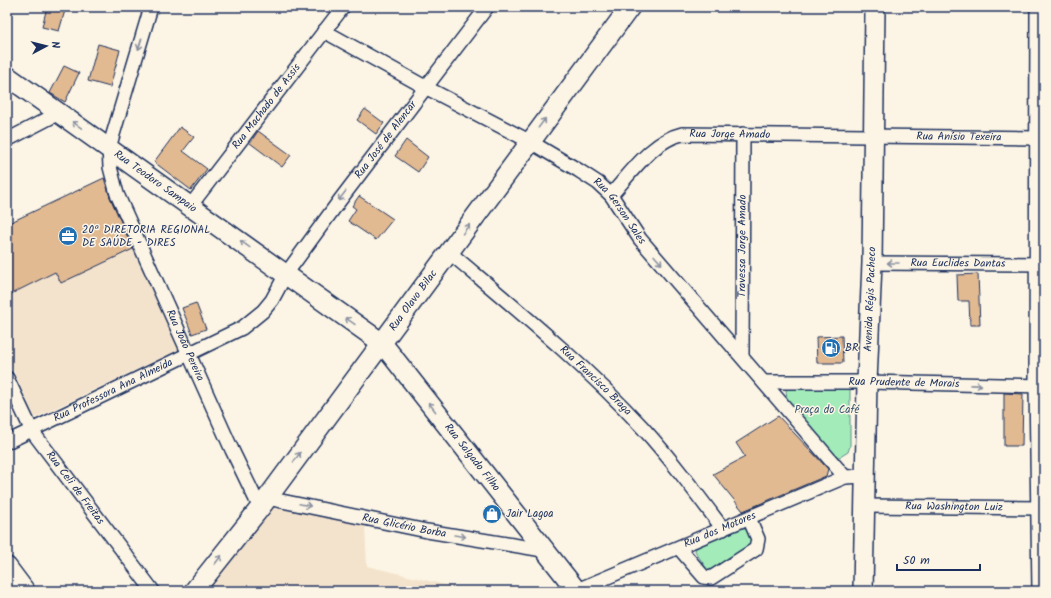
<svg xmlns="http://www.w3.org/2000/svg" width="1051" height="598" viewBox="0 0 1051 598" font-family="Kalam,sans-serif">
<rect width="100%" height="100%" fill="#fcf5e5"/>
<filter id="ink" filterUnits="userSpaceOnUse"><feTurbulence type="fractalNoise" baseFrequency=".025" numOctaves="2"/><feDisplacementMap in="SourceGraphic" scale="8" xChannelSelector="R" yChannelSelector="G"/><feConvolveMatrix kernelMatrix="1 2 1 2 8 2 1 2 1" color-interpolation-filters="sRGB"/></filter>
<g filter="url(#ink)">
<g fill="#f4e3cc">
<path d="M135 248 184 347 35 418 7 357V296L55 272 61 283Z"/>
<path d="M268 507 365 524 367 566 471 591H203Z"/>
</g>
<g fill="#a3ecba" stroke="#5f8e8c">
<path d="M850 387V446L848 452 840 457 833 456 787 399 786 390 789 388Z"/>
<path d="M743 525H747L753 544 712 572 708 571 695 551 696 548Z"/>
</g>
<g fill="#e2ba92" stroke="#1b2f5e">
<path d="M47 7H66L59 31 42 27Z"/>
<path d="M98 44 120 50 110 87 88 81Z"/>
<path d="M64 66 79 73 65 102 50 93Z"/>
<path d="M365 109 384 123 376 134 357 120Z"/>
<path d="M180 127 194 137 183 151 207 169 191 190 154 162Z"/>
<path d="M258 131 291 155 282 167 250 143Z"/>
<path d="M406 140 428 157 418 172 395 156Z"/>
<path d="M104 178 110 197 133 249 61 283 55 272 7 296V224Z"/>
<path d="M359 196 393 219 376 240 348 221 356 209 352 206Z"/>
<path d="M978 274 980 325H970L969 301H958L957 275Z"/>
<path d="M196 303 206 329 192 334 182 308Z"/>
<path d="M842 336 843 363H817L816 337Z"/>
<path d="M1004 393 1023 394 1022 446H1004Z"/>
<path d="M778 416 828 469 826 476 743 511 713 474 745 457 736 443Z"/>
</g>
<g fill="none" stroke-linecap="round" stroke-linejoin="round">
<g stroke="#1b2f5e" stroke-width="16">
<g id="street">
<path id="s1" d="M151 7 109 148 110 167 117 194 232 450 260 508"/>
<path d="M1037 7 1036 386 1039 591"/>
<path id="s2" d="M324 31 425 87 529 141 578 170 598 183 611 195 640 239 845 477"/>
<path d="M7 140 59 113"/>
<path id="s3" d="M611 195C631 173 652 141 682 134L1044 138"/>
<path id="s4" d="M191 205 343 7"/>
<path id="s5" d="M449 252C515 308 583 363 642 427 671 459 697 494 723 529"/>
<path id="s6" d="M872 263 1044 264"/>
<path id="s7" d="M742 357 743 134"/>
<path id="s8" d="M7 378 32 431 153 591"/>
<path id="s9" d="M764 382H867L1044 386"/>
<path id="s10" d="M7 442 242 328 263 311 272 300 286 274 340 200 487 7"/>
<path id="s11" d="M267 498 427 531 543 550"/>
<path id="s12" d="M865 506 1044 508"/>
<path d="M679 548 704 577 711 578 756 549 758 539 749 518"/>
<path id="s13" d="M577 590 845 477 865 476"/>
</g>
</g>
<g stroke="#1b2f5e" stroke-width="22">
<g id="secondary">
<path id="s14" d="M7 76 382 343 577 591"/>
<path d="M7 567 25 591"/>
<path id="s15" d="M194 591 260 508 630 7"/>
<path id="s16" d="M863 591 867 382 872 263 875 7"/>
</g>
</g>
<use href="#street" stroke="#fcf5e5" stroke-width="13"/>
<use href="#secondary" stroke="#fcf5e5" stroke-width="19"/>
</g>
<defs><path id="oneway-shaft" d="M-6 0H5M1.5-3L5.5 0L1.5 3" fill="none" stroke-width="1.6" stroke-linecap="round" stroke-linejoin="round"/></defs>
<g stroke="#8c92a2">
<use href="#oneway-shaft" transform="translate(140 44) rotate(107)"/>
<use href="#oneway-shaft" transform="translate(542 123) rotate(-53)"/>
<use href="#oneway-shaft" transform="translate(77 125) rotate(-145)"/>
<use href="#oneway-shaft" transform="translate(342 196) rotate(127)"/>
<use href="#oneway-shaft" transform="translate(466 229) rotate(-54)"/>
<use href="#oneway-shaft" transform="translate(245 244) rotate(-144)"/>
<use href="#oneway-shaft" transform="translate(658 260) rotate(49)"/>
<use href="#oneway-shaft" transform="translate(893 263) rotate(-180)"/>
<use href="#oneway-shaft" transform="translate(350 321) rotate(-145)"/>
<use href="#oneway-shaft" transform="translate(976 385) rotate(1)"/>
<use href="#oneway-shaft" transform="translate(432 407) rotate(-128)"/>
<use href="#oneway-shaft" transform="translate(297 457) rotate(-54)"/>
<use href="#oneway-shaft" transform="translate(305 505) rotate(12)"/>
<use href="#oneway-shaft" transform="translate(460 536) rotate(9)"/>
<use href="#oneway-shaft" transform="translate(218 560) rotate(-52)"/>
</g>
</g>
<defs>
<g id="office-disc" transform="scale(1)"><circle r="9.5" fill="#1f6fb2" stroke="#fcf5e5"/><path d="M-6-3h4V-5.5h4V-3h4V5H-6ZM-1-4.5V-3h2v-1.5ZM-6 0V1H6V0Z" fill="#fff"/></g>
<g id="fuel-disc" transform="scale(1)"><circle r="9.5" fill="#1f6fb2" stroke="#fcf5e5"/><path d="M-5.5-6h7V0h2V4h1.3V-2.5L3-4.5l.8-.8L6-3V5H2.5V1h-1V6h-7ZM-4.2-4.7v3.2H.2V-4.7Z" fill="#fff"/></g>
<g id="shop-disc" transform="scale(1)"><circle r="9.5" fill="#1f6fb2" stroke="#fcf5e5"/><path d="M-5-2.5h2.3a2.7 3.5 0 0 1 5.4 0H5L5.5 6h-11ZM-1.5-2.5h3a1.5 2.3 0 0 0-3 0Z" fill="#fff"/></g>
</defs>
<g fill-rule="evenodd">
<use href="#office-disc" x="68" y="236"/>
<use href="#fuel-disc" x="831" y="348"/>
<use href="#shop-disc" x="492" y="514"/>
</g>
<g text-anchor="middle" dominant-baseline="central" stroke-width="3" stroke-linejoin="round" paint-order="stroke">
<g font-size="11" fill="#1b2f5e" stroke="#fcf5e5">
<text stroke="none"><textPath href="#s4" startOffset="124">Rua Machado de Assis</textPath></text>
<text stroke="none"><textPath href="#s3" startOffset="143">Rua Jorge Amado</textPath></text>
<text stroke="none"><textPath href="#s3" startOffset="372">Rua Anísio Texeira</textPath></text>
<text stroke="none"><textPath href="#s10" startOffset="499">Rua José de Alencar</textPath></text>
<text stroke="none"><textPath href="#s14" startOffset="182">Rua Teodoro Sampaio</textPath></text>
<text stroke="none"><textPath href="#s2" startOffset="349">Rua Gerson Sales</textPath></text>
<text stroke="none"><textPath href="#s7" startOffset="111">Travessa Jorge Amado</textPath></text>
<text stroke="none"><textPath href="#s6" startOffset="86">Rua Euclides Dantas</textPath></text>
<text stroke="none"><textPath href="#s16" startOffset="292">Avenida Régis Pacheco</textPath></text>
<text stroke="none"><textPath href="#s15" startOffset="364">Rua Olavo Bilac</textPath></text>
<text stroke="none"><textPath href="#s1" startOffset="360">Rua João Pereira</textPath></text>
<text stroke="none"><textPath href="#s5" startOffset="195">Rua Francisco Braga</textPath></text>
<text stroke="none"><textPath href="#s9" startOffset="140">Rua Prudente de Morais</textPath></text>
<text stroke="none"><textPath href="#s10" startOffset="118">Rua Professora Ana Almeida</textPath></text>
<text stroke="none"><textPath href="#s14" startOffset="606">Rua Salgado Filho</textPath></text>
<text stroke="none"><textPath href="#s8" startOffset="130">Rua Celi de Freitas</textPath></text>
<text stroke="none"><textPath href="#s12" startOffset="89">Rua Washington Luiz</textPath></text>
<text stroke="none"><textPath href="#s11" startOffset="140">Rua Glicério Borba</textPath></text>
<text stroke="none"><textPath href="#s13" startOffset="155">Rua dos Motores</textPath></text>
</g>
<g font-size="11" fill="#1b2f5e" stroke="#fcf5e5" text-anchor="start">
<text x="82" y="230">20ª DIRETORIA REGIONAL<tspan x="82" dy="13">DE SAÚDE - DIRES</tspan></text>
<text x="845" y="348">BR</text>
<text x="506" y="514">Jair Lagoa</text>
</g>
<g font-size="11" fill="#365570" stroke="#fcf5e5">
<text x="827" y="410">Praça do Café</text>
</g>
</g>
<rect width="1051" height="598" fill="none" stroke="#fcf5e5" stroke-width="24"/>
<rect x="12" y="12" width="1027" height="574" fill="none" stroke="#1b2f5e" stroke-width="1.5" filter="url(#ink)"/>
<g transform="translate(46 46) rotate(83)" stroke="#fcf5e5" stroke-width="3" paint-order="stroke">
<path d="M0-3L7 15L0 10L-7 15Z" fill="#1b2f5e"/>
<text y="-6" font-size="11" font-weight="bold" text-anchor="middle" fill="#1b2f5e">N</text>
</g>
<path d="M897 564v6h83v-6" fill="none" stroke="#1b2f5e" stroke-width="2"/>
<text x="903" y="564" font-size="12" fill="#1b2f5e" stroke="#fcf5e5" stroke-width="3" paint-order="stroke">50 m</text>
</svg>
